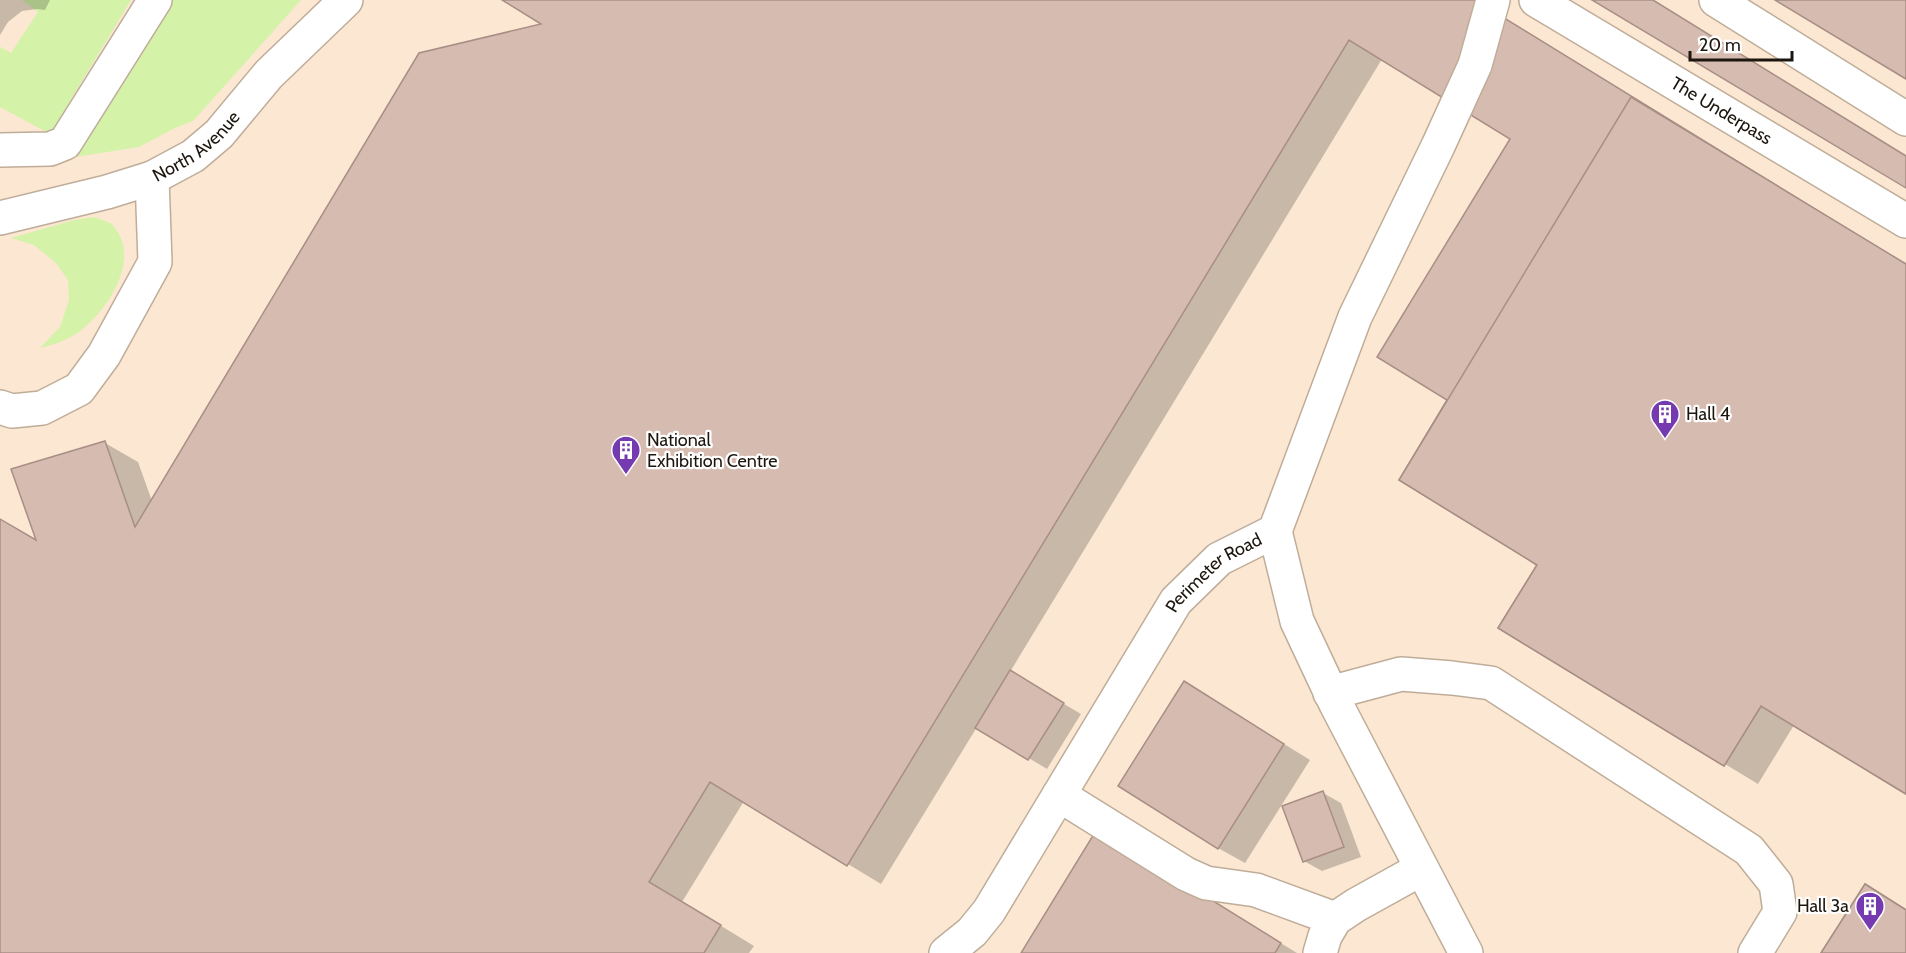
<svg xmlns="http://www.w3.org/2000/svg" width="1906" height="953" viewBox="0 0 1906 953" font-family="Cabin,sans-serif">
<rect width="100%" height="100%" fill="#fcf4ec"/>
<rect fill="#fbe7d2" x="0" y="0" width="1906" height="953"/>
<g fill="#d5f2a9">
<path d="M22 0H131L50 134 0 107V47L11 53 38 12Z"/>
<path d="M162 0H301L193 121 175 128 139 147 69 158Z"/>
<path d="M94 217C99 219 107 221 112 224 113 225 116 230 117 231 139 263 106 312 79 332 67 340 54 345 40 348L60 327 69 300 68 280 56 263 34 245 11 238 74 220Z"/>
</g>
<g fill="#0003">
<path d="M0 0H50L45 10 37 9 22 11 8 22 0 35Z"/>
<path d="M505 0H1475L1906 264V792L1794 725 1758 784 1500 628 1539 564 1450 400 1512 138 1382 59 1010 672 1081 714 1047 769 977 727 881 884 744 801 682 902 754 946 749 953H0V520L39 543 105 443 138 462 152 501 545 25Z"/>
<path d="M1185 683 1310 760 1245 863 1218 848Z"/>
<path d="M1323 793 1341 803 1361 857 1322 871 1304 861Z"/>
<path d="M1131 851 1297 953H1023Z"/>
</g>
<g fill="#d6bbb0" stroke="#a88e85" stroke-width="1.5">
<path d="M502 0H1475L1906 265V794L1761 706 1724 766 1498 628 1537 565 1399 480 1447 400 1377 357 1510 139 1349 40 847 866 710 782 649 882 721 925 704 953H0V519L36 540 11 469 105 441 135 527 419 53 541 24Z"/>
<path d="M1592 0H1653L1906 156V188Z"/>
<path d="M1775 0H1906V79Z"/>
<path d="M1631 97 1906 264V794L1761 706 1724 766 1498 628 1537 565 1399 480Z"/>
<path d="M1010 670 1064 703 1028 760 975 728Z"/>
<path d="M1184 681 1284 744 1218 849 1118 786Z"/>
<path d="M1323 791 1344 847 1303 862 1282 806Z"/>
<path d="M1097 829 1281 943 1275 953H1021Z"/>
<path d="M1865 884 1906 910V953H1821Z"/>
<path d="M1865 884 1906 910V953H1821Z"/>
</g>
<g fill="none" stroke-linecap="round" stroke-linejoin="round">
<g stroke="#bfad99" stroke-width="36">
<g id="minor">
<path id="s1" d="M1536 0 1906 221"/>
<path d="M1716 0 1906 119"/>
<path d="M0 150 50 149 65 143 155 0"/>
<path id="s2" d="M0 218 107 192 152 178 193 156 219 134 269 74 346 0"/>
<path d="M0 407 12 411 42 408 79 389 104 355 155 262 152 178"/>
<path d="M1275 531 1355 317 1438 146 1475 65 1493 0"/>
<path d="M1330 693 1401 674 1452 678 1491 683 1749 850 1776 884 1780 912 1755 953"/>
<path d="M1059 795 1186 874 1206 883 1256 890 1335 919"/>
<path id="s3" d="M946 953 972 932 989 911 1176 601 1219 559 1275 531 1297 621 1336 704 1466 953"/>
<path d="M1320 953 1325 936 1335 919 1356 905 1421 869"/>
</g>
</g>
<use href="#minor" stroke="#fff" stroke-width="33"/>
</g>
<defs>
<g id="building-pin" transform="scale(1.5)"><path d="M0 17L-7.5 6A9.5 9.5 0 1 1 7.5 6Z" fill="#753ab0" stroke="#fff"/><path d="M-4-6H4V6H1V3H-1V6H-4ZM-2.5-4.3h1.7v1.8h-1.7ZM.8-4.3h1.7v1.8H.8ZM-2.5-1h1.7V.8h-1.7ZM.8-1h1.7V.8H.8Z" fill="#fff"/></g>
</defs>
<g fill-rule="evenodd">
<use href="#building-pin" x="1665" y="414"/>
<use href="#building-pin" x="626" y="450"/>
<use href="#building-pin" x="1870" y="906"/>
</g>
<g text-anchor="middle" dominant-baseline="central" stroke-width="4.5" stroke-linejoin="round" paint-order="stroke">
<g font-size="18" fill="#1c160e" stroke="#fff">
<text stroke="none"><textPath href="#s1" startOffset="216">The Underpass</textPath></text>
<text stroke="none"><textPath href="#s2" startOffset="212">North Avenue</textPath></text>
<text stroke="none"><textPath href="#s3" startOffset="470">Perimeter Road</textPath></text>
</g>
<g font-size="18" fill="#1c160e" stroke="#fff" text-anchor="start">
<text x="1686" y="414">Hall 4</text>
<text x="647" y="440">National<tspan x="647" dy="21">Exhibition Centre</tspan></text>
<text x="1849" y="906" text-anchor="end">Hall 3a</text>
</g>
</g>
<path d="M1690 51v9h102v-9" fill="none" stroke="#1c160e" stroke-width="3"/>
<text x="1699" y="51" font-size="18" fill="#1c160e" stroke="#ffffff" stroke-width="4.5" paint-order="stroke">20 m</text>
</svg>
